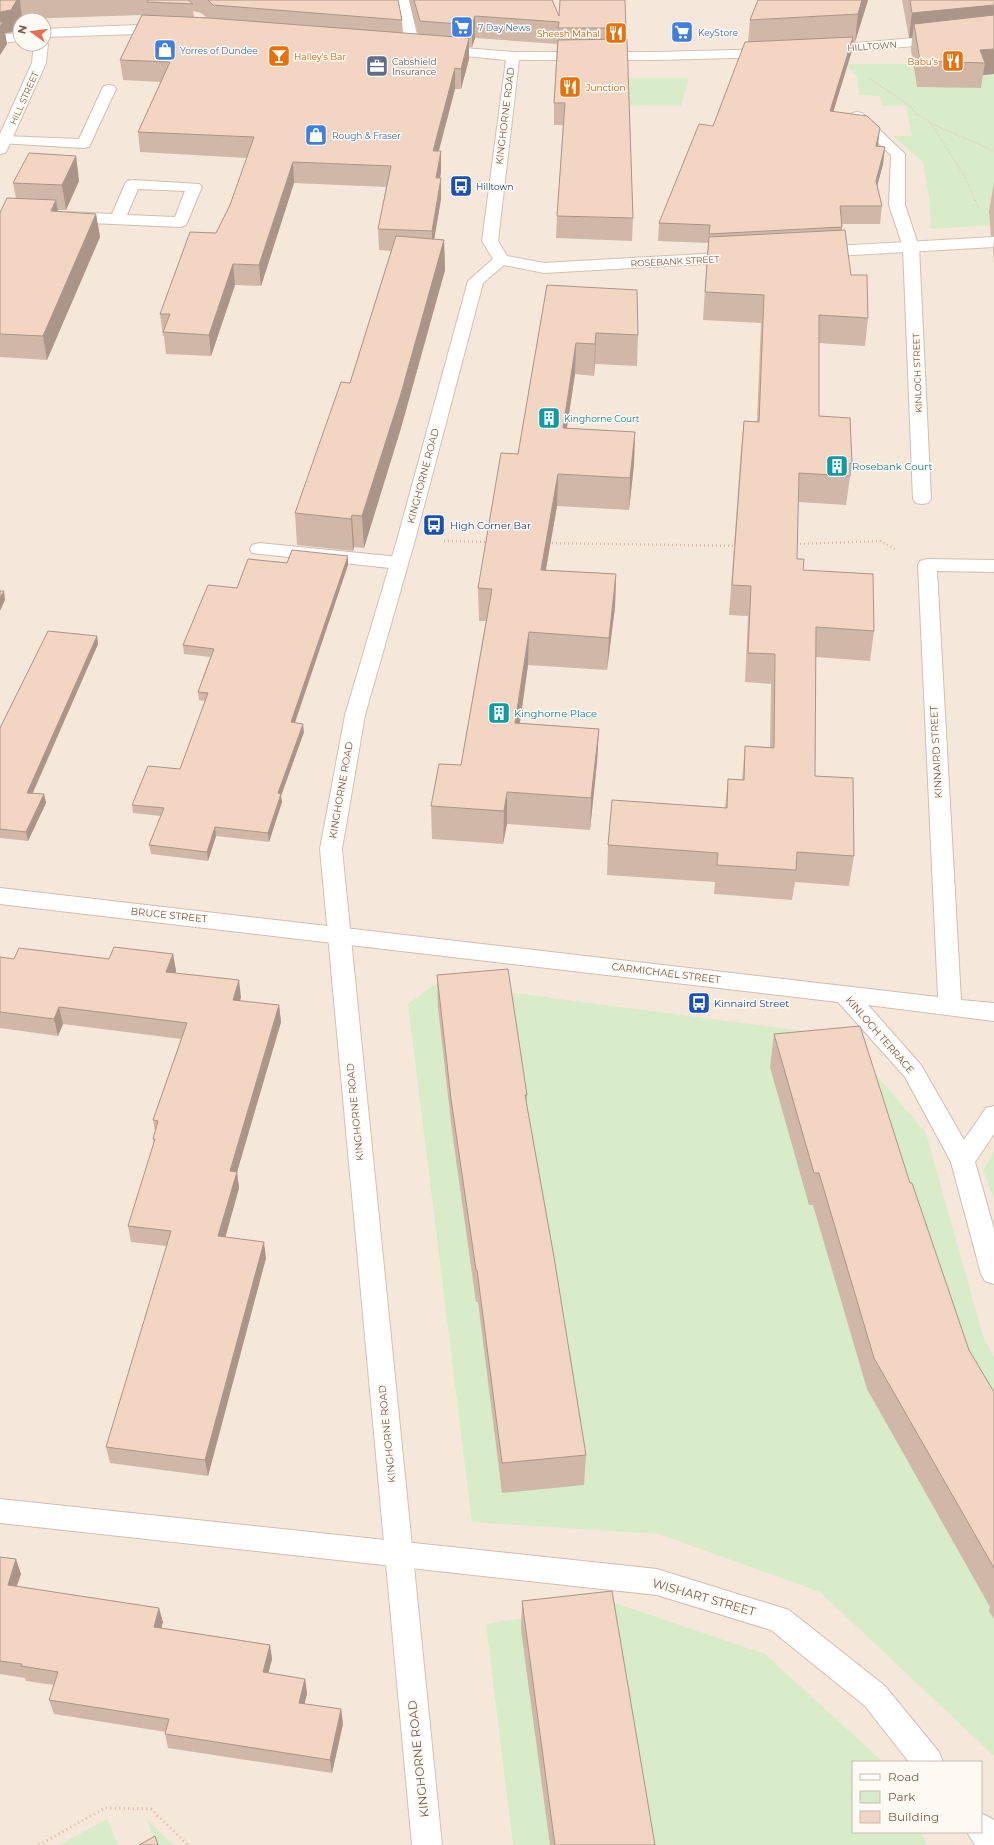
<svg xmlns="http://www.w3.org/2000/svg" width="994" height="1845" viewBox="0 0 994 1845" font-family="Montserrat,sans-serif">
<rect width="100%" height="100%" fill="#fdf6ec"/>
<path fill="#f5e8da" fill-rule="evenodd" d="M0 0H994V1845H0ZM20 20H44V44H20ZM853 1762H981V1832H853Z"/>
<g fill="#d8ecc9">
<path d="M844 64H913L917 87H933L974 71 994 69V225L931 229 929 197 923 162 893 136H912L906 106H882L880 96 859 95 857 75Z"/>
<path d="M611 78H689L681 106 612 105Z"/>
<path d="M437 983 843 1036 926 1133 983 1336 994 1357V1756L820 1592 659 1534 472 1522 408 1004Z"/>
<path d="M994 1151V1199L983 1170Z"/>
<path d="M615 1603 765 1654 883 1762H853V1832H920L927 1845H513L486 1624Z"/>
<path d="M146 1818 173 1845H157Z"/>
<path d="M107 1819 118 1845H59Z"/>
</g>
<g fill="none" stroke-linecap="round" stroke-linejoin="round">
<g stroke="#d1beb0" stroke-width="2">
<g id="lane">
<path d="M109 85 114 86 116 89 89 147 84 148 0 143V137L5 136 79 139 102 89 104 86Z"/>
<path d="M857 112 862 113 905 154V205L919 247 917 250H905L903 247 889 205 891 155 852 119 850 116 852 113Z"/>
<path d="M259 543 399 557 406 559 408 563 406 567 399 569 252 553 250 549 252 545Z"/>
</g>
</g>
<g stroke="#d1beb0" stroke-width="2">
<g id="street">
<path d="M395 0H409L420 48 418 51H408L406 48Z"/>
<path d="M132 180 199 184 202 187 186 225 181 227 67 222 62 220 59 217 62 214 67 212 112 214 125 184 127 181ZM138 189 185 191 175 217 127 215Z"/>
<path d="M911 242 917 244 919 247 931 499 928 503 922 504 916 503 913 499 903 247 905 244Z"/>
<path d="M927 559 994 560V572L937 571 961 1000 994 1003V1021L868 1005 921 1065 964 1140 986 1108 994 1106V1134L975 1162 994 1229V1284L985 1281 981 1274 951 1162 905 1077 838 1002 0 904V888L938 997 918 565 920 561Z"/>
<path d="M0 1499 657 1569 789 1610 885 1686 939 1752 943 1762H909L865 1706 771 1630 657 1595 0 1523Z"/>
<path d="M981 1813 994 1820V1845H975L967 1832H981Z"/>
</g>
</g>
<g stroke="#d6c0b0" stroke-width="2">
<g id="secondary">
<path d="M137 25 170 27 172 30 170 33 44 37V29Z"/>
<path d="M994 31V39L822 54 817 53 815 50 817 47 822 46Z"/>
<path d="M20 33V41L0 43V35Z"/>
<path d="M44 41 48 44 46 63 7 150 5 153 0 154V134L32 63 34 44H44Z"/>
<path d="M440 46 513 52H657L770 49 775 50 777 53 775 56 770 57 657 60H519L498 241 507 256 544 263 737 252 743 254 745 257 743 260 737 262 544 273 504 265 483 283 415 540 365 715 342 849 442 1845H412L320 849 345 715 397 540 468 281 493 259 482 241 506 60 435 53 433 50 435 47Z"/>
<path d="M994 237V247L818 257 812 255 810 252 812 249 818 247Z"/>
</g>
</g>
<g stroke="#d9b8a5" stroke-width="1.5" stroke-dasharray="0.5 2" stroke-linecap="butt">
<path d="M870 79 909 105 915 113 930 122 965 177 979 209"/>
<path d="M930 123 994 151"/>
</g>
<g stroke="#d9b8a5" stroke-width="2.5" stroke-dasharray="1 3" stroke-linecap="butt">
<path d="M444 541 489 542"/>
<path d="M548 543 737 546"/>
<path d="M796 544 880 541 895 549"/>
</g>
<path stroke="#d9b8a5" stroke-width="3" stroke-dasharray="1 3.5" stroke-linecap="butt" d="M39 1845 105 1808 151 1809 188 1845"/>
<use href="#lane" fill="#fff" fill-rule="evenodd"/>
<use href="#street" fill="#fff" fill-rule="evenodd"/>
<use href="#secondary" fill="#fff" fill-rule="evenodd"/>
</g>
<g fill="#d1b7a8" fill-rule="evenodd">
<path d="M0 0H398L402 20 403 33 418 34 409 0H552L559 16 626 28V39L633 218 632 241 556 238 557 216 563 125H554V103L557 44 475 38 472 47H469V59L461 89H455L439 151H441V172L440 178 441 199 434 239 444 240 445 270 401 428 364 548 354 547 353 551 297 545 295 513 350 383 391 251 379 250 378 229 386 187 294 183 261 286 235 285 211 356 166 354 164 336H163L160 314 216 233 230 205 247 158 140 152 138 132 161 82 123 80 120 60 142 15 22 19 14 32 5 33 7 44 0 55ZM193 11 201 13 206 17H194Z"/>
<path d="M758 0H868L855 42H852L851 54 833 112 878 146 885 147 883 164 877 186 882 206 880 224H842V230L851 275 868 318 865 346 819 343V416L852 463 846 505 798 502 797 559 803 570 874 631 870 661 816 657 815 776 854 856 849 886 795 882 792 900 714 894 715 882 607 875 608 845 725 808 728 779 742 780 745 746 770 747 771 684 745 682 748 616 729 615 741 450 744 421H757L761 323 703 320 708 243 658 241 659 223 713 126 748 42 750 20Z"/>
<path d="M902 0H994V74L983 75 981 88 917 87 911 50 912 38H909Z"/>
<path d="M76 156 79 181 66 210H58V212L96 214 100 237 47 360 0 357V213L16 198 13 183Z"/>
<path d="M994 183V237L991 236 989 211Z"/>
<path d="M994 240V265L993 249Z"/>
<path d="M547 285 638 335 637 366 595 364 594 376 575 374 567 428 635 432 634 464 629 510 557 506 546 570 616 574 615 607 607 670 528 665 520 723 599 729 597 762 590 830 507 824 503 844 432 839 431 806 461 765 486 621H479L478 588 518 454Z"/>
<path d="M348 556V565L295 723 304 732 281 796 282 802 269 842 216 836 208 861 151 854 149 845 161 816 133 813 132 805 180 769 205 701 199 700 198 692 210 657 184 654 183 645 237 588 287 563Z"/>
<path d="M97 636 98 644 33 793 44 794 46 803 28 841 0 838V728Z"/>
<path d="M173 954 176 971 175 973 241 997 240 1001 279 1005 281 1022 237 1172 239 1188 225 1237 266 1258 208 1476 110 1463 106 1447 167 1246 131 1242 128 1226 154 1145 153 1139 155 1131 153 1120 181 1039 63 1024 58 1036 0 1028V957L14 959H109Z"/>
<path d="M437 975 527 1095V1106L586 1455 584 1485 502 1493 478 1302H476L452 1131 438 1008Z"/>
<path d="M774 1034 910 1183 969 1350 994 1392V1619L989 1611 990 1607 867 1389 813 1205H809L770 1067Z"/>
<path d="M0 1557 21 1574 17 1586 163 1622 161 1628 270 1645 272 1659 268 1673 305 1679 307 1694 304 1704 341 1709 343 1724 332 1773 168 1748 165 1734 166 1732 54 1714 49 1700 54 1685 26 1681 25 1678 0 1674Z"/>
<path d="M522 1601 655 1845H550L521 1630Z"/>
</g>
<g fill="#aa9588">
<path d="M17 0H20L22 19V20H20V22L14 32 5 33 7 44 0 55V12Z"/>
<path d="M862 0H868L855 42 858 14Z"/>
<path d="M994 5V30L914 24 912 38H909L912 13Z"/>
<path d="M475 16V38L472 47V25Z"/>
<path d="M853 37 851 54 828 129 830 111Z"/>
<path d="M469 38V59L461 89V69Z"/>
<path d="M994 49V74L983 75 985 63 980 50Z"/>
<path d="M455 68V89L433 172V151Z"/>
<path d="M880 128 878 145 874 163 876 146Z"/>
<path d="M885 147 883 164 874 198 876 181Z"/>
<path d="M441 151V172L436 199V178Z"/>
<path d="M76 156 79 181 66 210 62 185Z"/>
<path d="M293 162 294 183 261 286 259 265Z"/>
<path d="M441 178V199L432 252V231Z"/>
<path d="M56 200 60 223 51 211Z"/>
<path d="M96 214 100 237 47 360 43 336Z"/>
<path d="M444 240 445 270 401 428 364 548 362 516Z"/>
<path d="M233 264 235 285 211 356 209 335Z"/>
<path d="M596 333 595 364 594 376 595 344Z"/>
<path d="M576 343 575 374 562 460 563 428Z"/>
<path d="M635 432 634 464 629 510 630 478Z"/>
<path d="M558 474 557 506 540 602 541 570Z"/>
<path d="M352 515 354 547 353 551 351 519Z"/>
<path d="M348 556V565L292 731 291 722Z"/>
<path d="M616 574 615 607 607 670 609 638Z"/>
<path d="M4 591 5 600 0 611V598Z"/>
<path d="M529 632 528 665 515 756V723Z"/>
<path d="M97 636 98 644 29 801 27 793Z"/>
<path d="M303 724 304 732 281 796 282 802 269 842 268 833 278 793Z"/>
<path d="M599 729 597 762 590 830 591 798Z"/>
<path d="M507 792V824L503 844 504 811Z"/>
<path d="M44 794 46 803 28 841 26 832Z"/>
<path d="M215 827 216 836 208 861 207 852Z"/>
<path d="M173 954 176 971 169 989 166 972Z"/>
<path d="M239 980 241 997 235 1016 233 1000Z"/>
<path d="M279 1005 281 1022 237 1172 239 1188 221 1253 218 1236 230 1171Z"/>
<path d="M59 1007 63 1024 58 1036 54 1019Z"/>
<path d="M264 1242 266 1258 208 1476 205 1460Z"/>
<path d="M16 1559 21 1574 12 1599 8 1585Z"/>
<path d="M159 1608 163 1622 157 1642 154 1627Z"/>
<path d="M270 1645 272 1659 265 1687 263 1672Z"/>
<path d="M305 1679 307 1694 301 1717 299 1703Z"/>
<path d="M341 1709 343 1724 332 1773 330 1760Z"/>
</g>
<g fill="#f3d5c3" stroke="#aa9588">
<path d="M0 0H17L11 10 0 12Z"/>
<path d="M148 0H188L193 4 147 2Z"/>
<path d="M208 0H398L402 20 213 5Z"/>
<path d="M414 0H552L559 16 560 0H625L626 28H558L559 22 475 16 472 25 420 21Z"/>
<path d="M758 0H862L858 14 750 20Z"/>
<path d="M910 0H994V5L912 13Z"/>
<path d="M142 15 209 18 469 38 461 69 455 68 433 151H441L436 178H441L432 231 378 229 391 166 293 162 259 265 233 264 209 335 163 332 170 314H160L190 232 216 233 230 205 254 137 138 132 170 62 120 60Z"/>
<path d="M994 15V49L980 50 985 63 920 61 914 24Z"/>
<path d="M0 22H3L0 27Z"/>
<path d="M853 37 830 111 867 116 880 128 876 146 885 147 876 181 882 206H840L842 227 709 234 710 225 659 223 699 124 713 126 745 42Z"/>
<path d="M627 39 633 218 557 216 565 103H554L558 40Z"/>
<path d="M29 153 76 156 62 185 13 183Z"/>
<path d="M7 198 56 200 51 211 96 214 43 336 0 334V213Z"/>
<path d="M845 230 851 275H867L868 318 819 315V416L850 418 852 463H850V476L799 473 797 559H804L803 570 873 574 874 631 816 627 815 776 853 778 854 856 797 852 796 870 717 865 718 853 608 845 612 800 727 808 728 779 744 780 745 746 774 748 775 654 748 653 751 586 732 585 744 421 759 422 764 295 705 292 709 237Z"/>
<path d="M396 236 444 240 400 397 362 516 352 515 351 519 295 513 341 382 350 383Z"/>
<path d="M547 285 637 290 638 335 596 333 595 344 576 343 563 428 635 432 630 478 558 474 541 570 616 574 609 638 529 632 515 723 599 729 591 798 507 792 504 811 431 806 439 764 461 765 492 589 478 588 501 453 518 454Z"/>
<path d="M292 550 348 556 291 722 303 724 278 793 281 794 268 833 215 827 207 852 149 845 164 808 132 805 148 766 180 769 208 693 198 692 214 649 183 645 208 585 237 588 248 559 287 563Z"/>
<path d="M0 591H4L0 598Z"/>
<path d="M48 631 97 636 27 793 44 794 26 832 0 829V728Z"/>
<path d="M114 947 173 954 166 972 239 980 233 1000 279 1005 230 1171 237 1172 218 1236 264 1242 205 1460 106 1447 171 1231 128 1226 155 1139H153L158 1121 153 1120 187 1023 59 1007 54 1019 0 1012V957L14 959 19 948 109 959Z"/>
<path d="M508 969 527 1095H525L554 1257 586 1455 502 1463 477 1270H476L451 1099 437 975Z"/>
<path d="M860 1026 910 1183H912L969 1350 994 1392V1568L874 1358 819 1173H814L774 1034Z"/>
<path d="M0 1557 16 1559 8 1585 159 1608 154 1627 270 1645 263 1672 305 1679 299 1703 341 1709 330 1760 165 1734 169 1719 49 1700 58 1672 21 1666 22 1664 0 1661Z"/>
<path d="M612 1591 655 1845H555L522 1601Z"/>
<path d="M155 1836 158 1845H139Z"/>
</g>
<defs>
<g id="supermarket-square" transform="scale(1.15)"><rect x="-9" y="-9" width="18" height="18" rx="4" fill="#3f7fe0" stroke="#fffaf3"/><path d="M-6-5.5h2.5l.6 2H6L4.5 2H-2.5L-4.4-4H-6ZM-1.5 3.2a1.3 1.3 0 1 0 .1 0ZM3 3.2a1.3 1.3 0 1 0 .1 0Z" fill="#fff"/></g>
<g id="restaurant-square" transform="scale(1.15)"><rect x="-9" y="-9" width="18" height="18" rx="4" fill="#e8710a" stroke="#fffaf3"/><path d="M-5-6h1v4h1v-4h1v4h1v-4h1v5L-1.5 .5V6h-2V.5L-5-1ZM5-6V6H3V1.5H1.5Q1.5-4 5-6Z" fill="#fff"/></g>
<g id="shop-square" transform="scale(1.15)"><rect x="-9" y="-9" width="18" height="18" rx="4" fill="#3f7fe0" stroke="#fffaf3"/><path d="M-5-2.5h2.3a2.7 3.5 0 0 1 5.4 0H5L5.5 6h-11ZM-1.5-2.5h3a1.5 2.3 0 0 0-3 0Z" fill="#fff"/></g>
<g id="bar-square" transform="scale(1.15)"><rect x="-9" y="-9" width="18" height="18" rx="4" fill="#e8710a" stroke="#fffaf3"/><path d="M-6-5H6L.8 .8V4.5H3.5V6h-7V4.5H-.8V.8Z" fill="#fff"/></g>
<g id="office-square" transform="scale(1.15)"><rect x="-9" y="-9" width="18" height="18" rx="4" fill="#5c6f8a" stroke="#fffaf3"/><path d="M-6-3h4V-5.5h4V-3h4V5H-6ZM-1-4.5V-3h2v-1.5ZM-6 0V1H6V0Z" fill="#fff"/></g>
<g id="bus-square" transform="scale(1.15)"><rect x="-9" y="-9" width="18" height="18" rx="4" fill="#1a4fb4" stroke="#fffaf3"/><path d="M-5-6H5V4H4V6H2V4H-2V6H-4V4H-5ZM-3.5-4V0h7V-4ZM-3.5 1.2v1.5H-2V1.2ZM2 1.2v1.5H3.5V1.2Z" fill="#fff"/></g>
<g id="building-square" transform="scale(1.15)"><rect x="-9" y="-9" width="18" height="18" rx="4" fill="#0f9aa8" stroke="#fffaf3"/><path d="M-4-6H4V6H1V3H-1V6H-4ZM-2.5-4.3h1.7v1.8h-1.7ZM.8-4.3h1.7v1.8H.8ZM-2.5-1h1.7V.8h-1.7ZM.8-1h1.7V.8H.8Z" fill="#fff"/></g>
</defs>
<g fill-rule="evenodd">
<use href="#supermarket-square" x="462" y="27"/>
<use href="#supermarket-square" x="682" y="32"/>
<use href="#restaurant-square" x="616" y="33"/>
<use href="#shop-square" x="165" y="50"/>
<use href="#bar-square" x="279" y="56"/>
<use href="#restaurant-square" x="953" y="61"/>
<use href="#office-square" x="377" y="66"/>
<use href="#restaurant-square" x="570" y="87"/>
<use href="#shop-square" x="316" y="135"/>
<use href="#bus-square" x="461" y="186"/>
<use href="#building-square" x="549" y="418"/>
<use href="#building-square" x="837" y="466"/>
<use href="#bus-square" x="434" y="525"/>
<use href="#building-square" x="499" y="713"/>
<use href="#bus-square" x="699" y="1003"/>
</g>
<g text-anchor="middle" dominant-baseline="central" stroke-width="3" stroke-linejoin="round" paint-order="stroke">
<g font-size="9" fill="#366cbe" stroke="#fffaf3" text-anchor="start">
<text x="478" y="27">7 Day News</text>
<text x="698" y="32">KeyStore</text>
<text x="180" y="50">Yorres of Dundee</text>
<text x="332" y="135">Rough &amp; Fraser</text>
</g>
<g font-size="9" fill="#c56008" stroke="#fffaf3" text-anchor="end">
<text x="600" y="33">Sheesh Mahal</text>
<text x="294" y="56" text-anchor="start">Halley's Bar</text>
<text x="938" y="61">Babu's</text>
<text x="586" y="87" text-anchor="start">Junction</text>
</g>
<g font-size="9" fill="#7a5c4d" stroke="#fffaf3">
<text transform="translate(872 46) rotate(-4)">HILLTOWN</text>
<text transform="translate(24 98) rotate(-66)">HILL STREET</text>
<text transform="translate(675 261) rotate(-3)">ROSEBANK STREET</text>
<text transform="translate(917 373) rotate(-92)">KINLOCH STREET</text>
</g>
<g font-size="9" fill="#4e5e75" stroke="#fffaf3" text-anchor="start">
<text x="392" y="61">Cabshield<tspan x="392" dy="10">Insurance</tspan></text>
</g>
<g font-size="9" fill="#164399" stroke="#fffaf3" text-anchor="start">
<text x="476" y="186">Hilltown</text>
</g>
<g font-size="9" fill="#0d838f" stroke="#fffaf3" text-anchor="start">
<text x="564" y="418">Kinghorne Court</text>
</g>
<g font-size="10" fill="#7a5c4d" stroke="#fffaf3">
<text transform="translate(505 116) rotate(-83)">KINGHORNE ROAD</text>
<text transform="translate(423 476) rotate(-75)">KINGHORNE ROAD</text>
<text transform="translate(936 752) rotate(-93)">KINNAIRD STREET</text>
<text transform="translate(341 790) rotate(-80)">KINGHORNE ROAD</text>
<text transform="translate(169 915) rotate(6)">BRUCE STREET</text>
<text transform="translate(666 973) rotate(7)">CARMICHAEL STREET</text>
<text transform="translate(880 1035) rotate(49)">KINLOCH TERRACE</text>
<text transform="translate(355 1112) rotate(-96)">KINGHORNE ROAD</text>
<text transform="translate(387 1434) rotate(-96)">KINGHORNE ROAD</text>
</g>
<g font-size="10" fill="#0d838f" stroke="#fffaf3" text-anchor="start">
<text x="852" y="466">Rosebank Court</text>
<text x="514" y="713">Kinghorne Place</text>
</g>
<g font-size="10" fill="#164399" stroke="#fffaf3" text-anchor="start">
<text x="450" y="525">High Corner Bar</text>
<text x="714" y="1003">Kinnaird Street</text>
</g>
<g font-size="12" fill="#7a5c4d" stroke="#fffaf3">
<text transform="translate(704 1597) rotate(16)">WISHART STREET</text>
<text transform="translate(418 1759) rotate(-96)">KINGHORNE ROAD</text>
</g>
</g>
<rect x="852" y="1761" width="130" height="72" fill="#fffaf3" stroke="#cabbb1"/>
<rect x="860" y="1774" width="20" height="6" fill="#ffffff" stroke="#cabbb1"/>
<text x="888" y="1781" font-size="12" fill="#7a5c4d">Road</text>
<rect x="860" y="1791" width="20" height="12" fill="#d8ecc9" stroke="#cabbb1"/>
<text x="888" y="1801" font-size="12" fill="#7a5c4d">Park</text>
<rect x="860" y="1811" width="20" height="12" fill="#f3d5c3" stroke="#cabbb1"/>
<text x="888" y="1821" font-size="12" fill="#7a5c4d">Building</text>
<g transform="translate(32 32) rotate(284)"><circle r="19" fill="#fffaf3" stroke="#cabbb1"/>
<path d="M0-3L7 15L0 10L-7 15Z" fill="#e76f51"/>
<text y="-6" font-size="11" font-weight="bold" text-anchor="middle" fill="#7a5c4d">N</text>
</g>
</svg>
